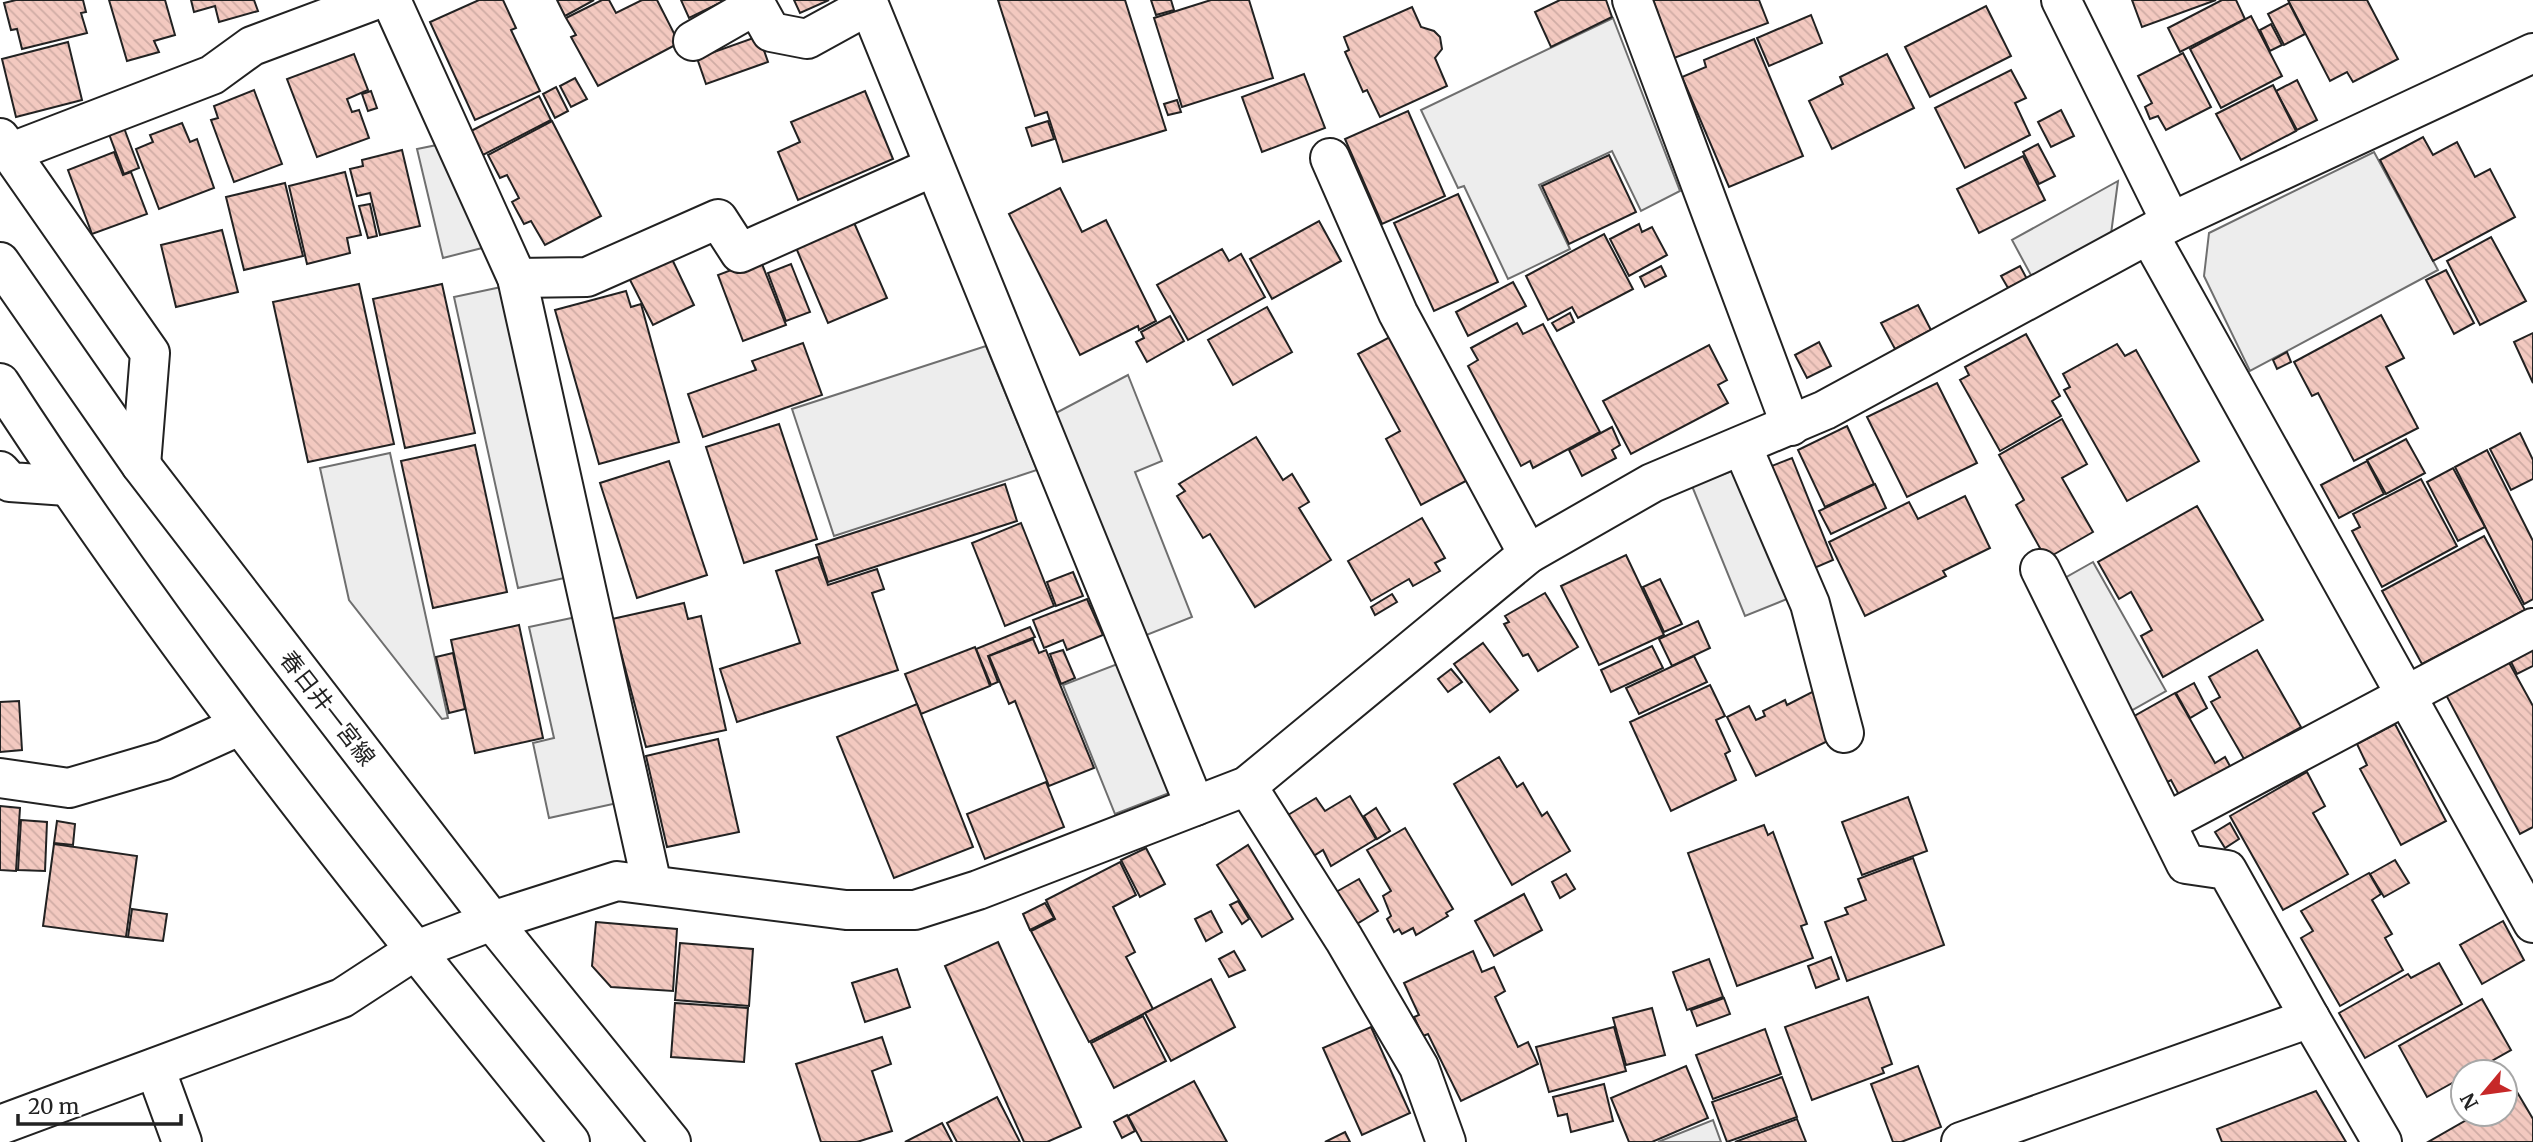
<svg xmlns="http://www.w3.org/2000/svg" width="2533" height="1142" viewBox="0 0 2533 1142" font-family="Merriweather,'Noto Sans JP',serif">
<defs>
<pattern id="building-back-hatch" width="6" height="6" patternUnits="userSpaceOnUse" patternTransform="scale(1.75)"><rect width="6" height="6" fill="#f3c9c0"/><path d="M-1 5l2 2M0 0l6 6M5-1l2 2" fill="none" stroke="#d0aca5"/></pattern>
</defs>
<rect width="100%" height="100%" fill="#fff"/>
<g fill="#ededed" stroke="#6f6f6f" stroke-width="2">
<path d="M1613 18 1680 191 1641 211 1612 151 1539 185 1570 249 1508 279 1464 186 1458 188 1421 110Z"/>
<path d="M437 145 486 247 443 258 417 149Z"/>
<path d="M2374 152 2438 270 2250 371 2204 276 2209 233Z"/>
<path d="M2118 181 2111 234 2032 277 2012 240Z"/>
<path d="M506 286 569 577 518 588 454 297Z"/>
<path d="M986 346 1037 470 834 536 792 409Z"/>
<path d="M1128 375 1162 461 1135 472 1192 617 1144 636 1054 414Z"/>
<path d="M390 453 448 718 442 719 349 600 320 468Z"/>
<path d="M1745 466 1797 595 1745 616 1692 486Z"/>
<path d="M2093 562 2166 691 2120 717 2056 583Z"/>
<path d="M581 616 622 802 549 818 533 743 554 738 529 627Z"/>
<path d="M1120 663 1172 792 1115 814 1063 685Z"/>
<path d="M1713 1120 1721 1142H1658Z"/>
</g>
<g fill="url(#building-back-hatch)" stroke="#222" stroke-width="2">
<path d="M16 0H83L86 12 81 13 87 33 22 49 17 29 11 30 4 3Z"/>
<path d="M109 0H165L175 35 154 41 159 52 127 61Z"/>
<path d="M191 0H254L258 11 219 22 215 6 194 12Z"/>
<path d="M479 0H503L516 28 511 30 540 91 475 120 430 22Z"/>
<path d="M557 0H594L565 16Z"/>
<path d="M602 0H609L616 13 642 0H657L679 43 598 86 571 37 576 35 566 18Z"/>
<path d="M681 0H721L722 2 689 18Z"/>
<path d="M794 0H829L800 13Z"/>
<path d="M998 0H1125L1166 130 1063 162 1047 112 1035 116Z"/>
<path d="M1151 0H1171L1174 10 1156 15Z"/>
<path d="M1211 0H1249L1273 78 1182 107 1154 18Z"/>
<path d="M1560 0H1606L1612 17 1551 47 1535 12Z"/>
<path d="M1653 0H1759L1768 23 1674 58Z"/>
<path d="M2132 0H2216L2142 27Z"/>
<path d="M2222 0H2236L2245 19 2180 52 2168 28Z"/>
<path d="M2288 0H2367L2398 59 2353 82 2347 72 2330 81Z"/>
<path d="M2289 3 2305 34 2284 45 2268 14Z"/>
<path d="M1986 6 2011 56 1930 97 1905 47Z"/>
<path d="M1412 7 1421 27 1434 31 1440 37 1442 49 1435 58 1447 86 1380 117 1367 90 1363 92 1345 52 1349 50 1344 37Z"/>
<path d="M1811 15 1822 43 1769 66 1757 38Z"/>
<path d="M2251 16 2282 76 2221 108 2190 49Z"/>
<path d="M2271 24 2282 45 2270 51 2260 30Z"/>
<path d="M759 36 768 62 706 84 697 58Z"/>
<path d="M1754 39 1803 156 1729 187 1682 77 1706 67 1704 60Z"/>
<path d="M68 42 82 100 16 117 2 59Z"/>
<path d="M2183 53 2211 107 2166 130 2158 116 2150 119 2145 107 2152 103 2138 76Z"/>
<path d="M354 54 368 90 347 99 352 112 359 110 369 138 317 157 287 79Z"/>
<path d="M1887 54 1914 108 1832 149 1809 101 1843 84 1840 77Z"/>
<path d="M2011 70 2026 98 2015 103 2030 135 1965 168 1935 108Z"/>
<path d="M1304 74 1325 128 1262 152 1242 97Z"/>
<path d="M575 78 587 99 571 107 560 86Z"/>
<path d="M2297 80 2317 120 2297 130 2276 91Z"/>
<path d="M2273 85 2296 131 2241 160 2216 114Z"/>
<path d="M556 87 568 111 555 118 543 94Z"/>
<path d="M254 90 282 164 234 182 211 120 218 118 214 106Z"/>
<path d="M371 91 377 108 368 111 362 94Z"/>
<path d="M865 91 893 159 798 200 778 152 800 142 791 122Z"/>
<path d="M539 96 551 120 483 155 471 131Z"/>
<path d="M1177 100 1181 112 1168 115 1164 104Z"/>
<path d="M2061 110 2074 136 2051 147 2038 122Z"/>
<path d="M1408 111 1445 196 1382 224 1345 139Z"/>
<path d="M552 121 601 216 545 245 531 221 524 224 512 202 519 198 507 175 500 178 488 155Z"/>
<path d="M1048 121 1054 139 1032 146 1026 128Z"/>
<path d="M182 123 190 142 197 139 214 188 159 209 136 149 153 142 150 135Z"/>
<path d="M124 128 139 168 124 174 109 134Z"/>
<path d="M2423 137 2433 155 2457 142 2475 177 2490 169 2515 217 2433 261 2380 160Z"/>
<path d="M2038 144 2055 176 2039 184 2023 152Z"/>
<path d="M402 150 420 226 380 235 370 193 357 196 350 169 363 166 362 160Z"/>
<path d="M114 152 123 175 131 172 147 214 92 234 68 170Z"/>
<path d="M1609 155 1636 212 1569 244 1542 186Z"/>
<path d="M2023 156 2045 200 1979 233 1957 189Z"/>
<path d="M345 172 361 235 347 238 350 253 307 264 289 186Z"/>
<path d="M285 183 303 256 244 270 226 197Z"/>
<path d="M1060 188 1082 232 1106 220 1156 321 1139 330 1138 326 1080 355 1009 214Z"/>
<path d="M1458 194 1498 282 1434 311 1394 223Z"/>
<path d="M370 204 377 236 368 238 359 206Z"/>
<path d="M852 218 887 298 828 323 794 243Z"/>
<path d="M1319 221 1341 261 1272 299 1250 259Z"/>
<path d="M1639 224 1642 232 1652 227 1667 255 1629 276 1610 239Z"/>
<path d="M222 230 238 292 176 307 161 245Z"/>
<path d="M1604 234 1633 289 1578 318 1572 307 1548 320 1526 276Z"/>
<path d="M2491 237 2526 301 2480 325 2447 261Z"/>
<path d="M1222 249 1229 261 1241 254 1265 297 1188 340 1157 285Z"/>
<path d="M671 257 694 305 653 325 629 278Z"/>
<path d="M760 259 786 325 743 341 718 275Z"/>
<path d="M791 264 810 312 786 321 768 273Z"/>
<path d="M1661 266 1666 276 1645 287 1640 277Z"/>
<path d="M2020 266 2027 279 2008 288 2001 276Z"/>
<path d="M2446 270 2474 323 2454 334 2426 280Z"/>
<path d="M1513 282 1526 306 1468 336 1456 312Z"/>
<path d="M359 284 394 444 308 462 273 302Z"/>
<path d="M442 284 475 433 405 448 373 299Z"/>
<path d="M626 291 631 307 641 304 679 442 599 464 555 310Z"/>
<path d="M1918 305 1931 330 1895 349 1881 323Z"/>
<path d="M1267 307 1292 352 1233 385 1208 340Z"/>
<path d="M1570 313 1574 322 1557 331 1552 323Z"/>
<path d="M2381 315 2404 358 2386 367 2418 428 2354 461 2318 393 2312 396 2294 362Z"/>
<path d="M1170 316 1184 341 1147 362 1136 342 1144 338 1141 332Z"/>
<path d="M1517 323 1523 334 1543 324 1600 432 1533 468 1530 461 1521 466 1468 366 1478 360 1471 348Z"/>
<path d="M1401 331 1477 475 1421 505 1386 439 1400 431 1358 354Z"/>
<path d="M2533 333V383L2514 342Z"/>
<path d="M2026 334 2060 396 2052 401 2061 416 2000 451 1960 380 1969 375 1965 367Z"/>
<path d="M1819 342 1831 366 1807 378 1795 355Z"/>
<path d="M803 343 822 395 703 437 688 394 756 370 752 361Z"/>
<path d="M2117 344 2125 356 2136 350 2199 461 2127 501 2064 390 2070 387 2063 374Z"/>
<path d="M1709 345 1727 380 1718 385 1728 403 1631 454 1603 401Z"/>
<path d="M2287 352 2291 362 2277 369 2273 360Z"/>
<path d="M1937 383 1977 463 1907 497 1867 417Z"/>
<path d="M2062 419 2087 464 2062 478 2093 532 2046 559 2016 505 2024 500 1999 455Z"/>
<path d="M779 424 817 539 744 563 706 447Z"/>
<path d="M1847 426 1874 484 1825 507 1798 450Z"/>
<path d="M1612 427 1620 445 1612 450 1616 458 1582 476 1569 450Z"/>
<path d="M2520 433 2533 460V479L2511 490 2490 449Z"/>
<path d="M1256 437 1283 480 1292 474 1309 502 1299 508 1331 560 1255 607 1210 534 1203 538 1177 496 1185 491 1179 484Z"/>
<path d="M2406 439 2425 473 2386 494 2367 460Z"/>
<path d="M475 445 507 592 433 608 401 461Z"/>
<path d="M2487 450 2533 541V599L2524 604 2455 467Z"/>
<path d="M1792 458 1833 560 1805 572 1764 469Z"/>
<path d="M669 461 707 575 637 598 600 483Z"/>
<path d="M2367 461 2384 494 2339 518 2321 485Z"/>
<path d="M2453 468 2485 527 2458 541 2427 482Z"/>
<path d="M2421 479 2457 546 2382 587 2352 531 2360 527 2353 514Z"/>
<path d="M1005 484 1017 521 828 582 816 545Z"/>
<path d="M1875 484 1886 508 1831 534 1819 511Z"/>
<path d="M1965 496 1990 548 1943 571 1946 576 1865 616 1829 542 1909 502 1918 519Z"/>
<path d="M2197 506 2263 620 2163 677 2141 636 2152 630 2131 592 2119 599 2098 562Z"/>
<path d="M1422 518 1445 558 1435 563 1440 571 1413 586 1409 579 1371 601 1348 561Z"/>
<path d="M1021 523 1054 606 1005 626 972 543Z"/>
<path d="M2484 536 2525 610 2422 664 2382 591Z"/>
<path d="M1626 555 1664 635 1599 665 1561 586Z"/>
<path d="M818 557 828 585 877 569 884 589 872 593 898 670 737 722 720 669 800 643 776 571Z"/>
<path d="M1073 572 1083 596 1056 606 1047 582Z"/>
<path d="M1660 579 1682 624 1664 632 1643 587Z"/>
<path d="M1545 593 1578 647 1538 671 1528 654 1523 656 1504 624 1509 622 1505 616Z"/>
<path d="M1392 594 1397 602 1375 615 1371 607Z"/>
<path d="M1087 599 1103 635 1067 650 1063 640 1044 648 1033 620Z"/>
<path d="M684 603 688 619 701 616 726 730 646 747 612 619Z"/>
<path d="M1698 621 1710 648 1672 666 1659 639Z"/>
<path d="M519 625 543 738 475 753 451 640Z"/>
<path d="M1030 627 1035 637 988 656 998 682 991 685 976 649Z"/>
<path d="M1033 639 1039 653 1046 650 1094 768 1049 786 1015 701 1009 704 989 656Z"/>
<path d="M1483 643 1518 690 1490 712 1454 664Z"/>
<path d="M2533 644V666L2517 674 2507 654Z"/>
<path d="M1652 646 1663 668 1611 692 1601 670Z"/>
<path d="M975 647 990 686 921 714 905 674Z"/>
<path d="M1063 650 1075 678 1061 684 1050 654Z"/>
<path d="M2257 650 2301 727 2244 759 2211 702 2220 697 2209 677Z"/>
<path d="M453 653 465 709 449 713 436 657Z"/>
<path d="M1694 656 1707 682 1639 714 1626 688Z"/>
<path d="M2507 659 2533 706V827L2520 834 2445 693Z"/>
<path d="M1451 669 1462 682 1448 692 1438 679Z"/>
<path d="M2194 683 2207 708 2190 718 2176 693Z"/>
<path d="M1710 685 1725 716 1716 720 1730 751 1725 754 1736 780 1671 811 1630 722Z"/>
<path d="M1816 690 1838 736 1756 776 1727 717 1749 706 1756 720 1765 716 1763 711 1785 700 1787 705Z"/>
<path d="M2175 693 2215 763 2225 757 2236 777 2185 806 2171 780 2158 787 2122 723Z"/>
<path d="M19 701 22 750 0 752V702Z"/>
<path d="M917 704 973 847 894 878 837 737Z"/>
<path d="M2395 724 2446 821 2401 845 2360 769 2367 765 2357 744Z"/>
<path d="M718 739 739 832 667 847 646 756Z"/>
<path d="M1499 757 1517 787 1523 783 1542 816 1547 812 1570 851 1512 885 1454 784Z"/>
<path d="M2307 772 2325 806 2313 813 2348 874 2283 910 2230 816Z"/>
<path d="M1046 782 1064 827 985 859 967 814Z"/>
<path d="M1350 796 1376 839 1331 866 1323 850 1312 857 1288 815 1316 798 1325 811Z"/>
<path d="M1908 797 1927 851 1862 875 1842 822Z"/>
<path d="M0 806 20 808 16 871 0 870Z"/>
<path d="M1376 808 1390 831 1377 839 1364 816Z"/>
<path d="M21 820 47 822 45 871 18 870Z"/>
<path d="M57 821 75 824 73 845 54 843Z"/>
<path d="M2230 823 2239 839 2225 848 2215 832Z"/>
<path d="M1764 825 1768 835 1773 832 1807 924 1801 926 1813 958 1737 986 1688 853Z"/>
<path d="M1405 828 1453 909 1446 913 1448 916 1416 935 1413 928 1402 934 1399 929 1394 932 1387 919 1391 916 1383 896 1391 891 1367 850Z"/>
<path d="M54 844 137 856 126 937 43 926Z"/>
<path d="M1248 845 1293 919 1262 937 1217 865Z"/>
<path d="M1146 848 1165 884 1140 897 1121 860Z"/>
<path d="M1913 858 1944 945 1847 981 1825 922 1848 914 1845 908 1866 900 1858 879Z"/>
<path d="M2395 860 2409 883 2384 897 2370 874Z"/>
<path d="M1120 862 1136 895 1113 907 1135 952 1126 957 1153 1009 1089 1042 1031 931 1055 919 1046 900Z"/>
<path d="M2369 873 2381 894 2372 900 2392 934 2385 938 2403 970 2340 1006 2301 938 2313 931 2301 911Z"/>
<path d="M1566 874 1575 889 1560 898 1552 882Z"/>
<path d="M1359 879 1378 911 1355 925 1336 892Z"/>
<path d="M1524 894 1542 930 1494 956 1475 921Z"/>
<path d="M1238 901 1249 919 1242 924 1230 905Z"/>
<path d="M1045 903 1054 918 1030 930 1023 914Z"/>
<path d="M132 909 167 914 163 941 128 937Z"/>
<path d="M1211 911 1222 932 1206 941 1195 919Z"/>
<path d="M2503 921 2524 960 2482 984 2460 945Z"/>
<path d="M596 922 677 929 673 991 611 987 592 966Z"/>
<path d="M998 942 1081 1127 1047 1142H1024L945 966Z"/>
<path d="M680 943 753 949 749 1006 675 1000Z"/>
<path d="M1234 951 1245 970 1229 977 1219 959Z"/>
<path d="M1473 951 1482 972 1494 967 1505 991 1495 997 1518 1047 1528 1042 1538 1064 1461 1101 1428 1034 1423 1036 1414 1017 1419 1015 1404 983Z"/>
<path d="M1831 957 1839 979 1816 988 1808 966Z"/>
<path d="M1709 959 1723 997 1687 1010 1673 972Z"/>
<path d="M2439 963 2462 1004 2365 1058 2339 1013 2408 974 2411 978Z"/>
<path d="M897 969 910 1007 865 1022 852 983Z"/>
<path d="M1211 979 1235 1027 1171 1061 1145 1013Z"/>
<path d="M1868 997 1892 1064 1882 1068 1884 1073 1812 1100 1785 1027Z"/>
<path d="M1724 998 1730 1014 1697 1026 1691 1010Z"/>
<path d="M2482 999 2511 1050 2472 1072H2463V1077L2427 1097 2399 1046Z"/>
<path d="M675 1003 748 1008 744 1062 671 1057Z"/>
<path d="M1652 1008 1665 1055 1626 1065 1613 1018Z"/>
<path d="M1143 1016 1166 1061 1114 1088 1091 1043Z"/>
<path d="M1371 1027 1410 1113 1362 1135 1323 1048Z"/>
<path d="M1614 1027 1626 1071 1549 1092 1536 1047Z"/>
<path d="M1765 1029 1781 1074 1713 1099 1696 1055Z"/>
<path d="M882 1037 891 1064 872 1071 892 1131 857 1142H821L796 1064Z"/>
<path d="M1686 1066 1708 1118 1652 1142H1629L1611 1098Z"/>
<path d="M1918 1066 1941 1127 1901 1142H1893L1871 1084Z"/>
<path d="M1782 1077 1797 1117 1727 1142 1712 1102Z"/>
<path d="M1194 1081 1227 1142H1142L1128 1116Z"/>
<path d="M1604 1084 1613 1121 1571 1132 1567 1114 1558 1116 1553 1097Z"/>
<path d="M2316 1091 2346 1142H2222L2217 1129Z"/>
<path d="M2517 1092 2533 1119V1142H2428L2477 1114H2505V1098Z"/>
<path d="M997 1097 1020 1142H957L947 1123Z"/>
<path d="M1127 1115 1135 1131 1122 1138 1114 1122Z"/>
<path d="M1797 1119 1806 1142H1735Z"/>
<path d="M942 1123 952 1142H905Z"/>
<path d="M1345 1132 1350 1142H1325Z"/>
</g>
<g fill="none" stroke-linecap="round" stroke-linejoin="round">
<g stroke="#222" stroke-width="42">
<g id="minor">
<path d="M391 0 517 278 652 885"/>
<path d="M867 0 1195 806"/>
<path d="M1632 0 1791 426"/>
<path d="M2061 0 2171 222"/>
<path d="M693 41 756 5 771 32 807 39 867 6"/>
<path d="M0 138 150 353 141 465"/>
<path d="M9 153 212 75 252 46 375 0"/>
<path d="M1330 158 1398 313 1528 554"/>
<path d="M2149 235 2533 923"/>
<path d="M517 278 587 277 718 219 740 253 933 167"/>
<path d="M1742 446 1810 604 1844 733"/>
<path d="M0 471 10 482 67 486"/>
<path d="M2040 569 2186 864 2227 870 2310 1018"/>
<path d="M0 778 69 788 164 760 239 726"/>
<path d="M1247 786 1344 939 1419 1067 1446 1142"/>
<path d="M2167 822 2533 628"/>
<path d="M155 1068 182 1142"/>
<path d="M0 1125 342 998 414 951 492 921 617 881 846 910H915L978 890 1247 786 1528 554 1652 483 1825 410 2171 222 2533 53"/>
<path d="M1961 1142 2310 1018 2382 1142"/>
</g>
</g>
<g stroke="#222" stroke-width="42">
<g id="major">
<path d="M0 262 141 465 492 921 671 1142"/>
<path d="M0 383C172 649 370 896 570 1142"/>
</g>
</g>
<use href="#minor" stroke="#fff" stroke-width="38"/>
<use href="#major" stroke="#fff" stroke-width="38"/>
</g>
<g text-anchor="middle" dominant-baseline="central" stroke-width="5" stroke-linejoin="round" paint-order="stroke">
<g font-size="23" fill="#222" stroke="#fff">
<text transform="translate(328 708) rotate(52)">春日井一宮線</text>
</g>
</g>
<g transform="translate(2484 1093) rotate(241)"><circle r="33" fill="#ffffff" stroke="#a7a7a7" stroke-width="2"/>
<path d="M0-5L12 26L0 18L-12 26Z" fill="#c62828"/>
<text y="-10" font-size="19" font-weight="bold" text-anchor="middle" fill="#222222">N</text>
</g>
<path d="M18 1114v10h163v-10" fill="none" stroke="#222222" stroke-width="3.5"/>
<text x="28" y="1114" font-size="21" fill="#222222" stroke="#ffffff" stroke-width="5" paint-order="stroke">20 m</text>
</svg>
